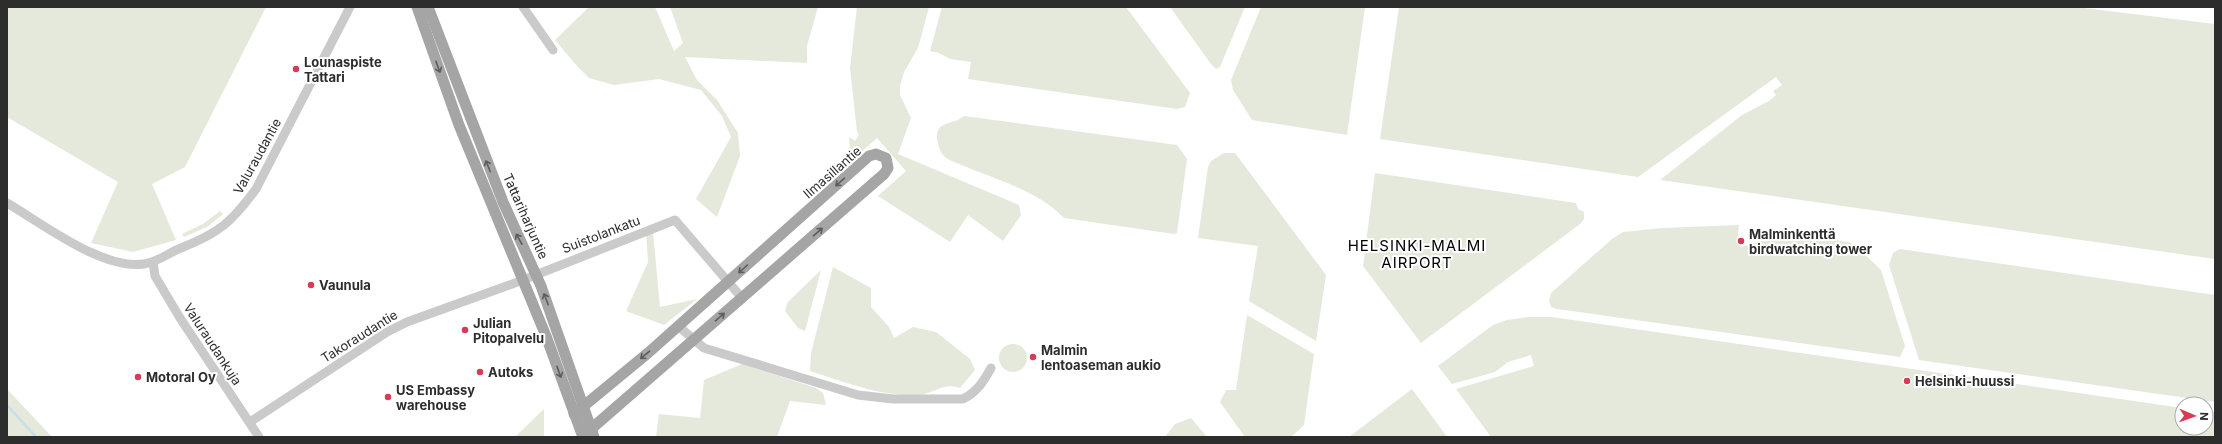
<svg xmlns="http://www.w3.org/2000/svg" width="2222" height="444" viewBox="0 0 2222 444" font-family="Inter,sans-serif">
<rect width="100%" height="100%" fill="#fff"/>
<g fill="#e4e9db">
<path d="M7 7H266L185 167 152 184 176 240 133 252 91 243 118 182 7 117Z"/>
<path d="M589 7H655L674 51 683 43 670 7H818L807 46V63L685 57 697 80 717 100 738 133 740 156 717 217 696 199 731 137 722 116 701 90 659 79 614 85 589 78 577 66 555 40Z"/>
<path d="M857 7H929L918 48 904 72 900 86V95L911 118 898 154 1019 205 1021 215 1003 241 968 215 950 242 878 196 906 171 877 138 851 161 849 137 855 141 859 135 857 132 850 68Z"/>
<path d="M942 7H1126L1190 93 1185 107 1177 109 968 79 971 62 950 59 939 53 930 51Z"/>
<path d="M1170 7H1245L1220 67 1216 69 1211 64Z"/>
<path d="M1261 7H1365L1347 135 1252 120 1233 90 1231 80Z"/>
<path d="M1399 7H2076L2215 24V259L1660 180 1742 115 1769 101 1776 95 1773 91 1782 85 1776 77 1638 177 1380 139Z"/>
<path d="M964 116 1177 145 1187 159 1177 233 1174 234 1064 218C1038 190 989 177 954 162 950 160 945 158 943 155 938 149 933 131 942 126 950 121 955 123 964 116Z"/>
<path d="M1224 153H1235L1326 275 1316 341 1249 301 1258 246 1198 238 1208 167 1211 161Z"/>
<path d="M1375 173 1576 203 1578 209 1584 212V219L1580 224 1421 343 1363 266Z"/>
<path d="M220 211 223 214 207 227 184 237 182 234 203 224Z"/>
<path d="M1739 225 1737 242 1742 247 1786 233 1849 242 1858 248 1881 270 1905 346 1900 357 1557 309 1551 307 1549 301 1551 293 1612 239 1623 232 1662 228Z"/>
<path d="M646 231 653 232 660 307 697 299 664 325 626 311 648 262Z"/>
<path d="M1900 249 2215 295V402L1919 360 1889 265 1893 253Z"/>
<path d="M833 267 871 288V307L889 327 894 338 913 327 936 332 970 359 975 370 960 388C942 382 935 394 918 395 882 397 845 382 810 371L811 353Z"/>
<path d="M821 270 805 331 798 328 785 311 788 302Z"/>
<path d="M1247 315 1314 354 1304 425 1291 437H1245L1220 402 1226 390H1236Z"/>
<path d="M1528 317H1552L2182 408V428H2206V411L2215 412V437H1491L1456 389 1534 366 1531 355 1508 362 1495 372 1452 384 1438 366 1493 325 1507 320Z"/>
<circle cx="1013" cy="358" r="14"/>
<path d="M742 364 816 388 823 393 826 405 790 401 777 437H656L659 414 700 418 704 380Z"/>
<path d="M7 389 52 437H7Z"/>
<path d="M1412 389 1447 437H1349Z"/>
<path d="M544 409V437H515Z"/>
<path d="M1191 418 1207 437H1165L1175 424Z"/>
</g>
<g fill="none" stroke-linecap="round" stroke-linejoin="round">
<path stroke="#c8dee8" stroke-width="2.5" d="M7 405 36 437"/>
<g stroke="#cacaca" stroke-width="9">
<path d="M523 7 553 50"/>
<path d="M7 203C43 224 102 270 144 264 158 262 168 253 181 248 219 233 232 222 256 189L350 7"/>
<path d="M153 262 155 276 180 318 259 437"/>
<path d="M678 326 704 348 858 395 893 399H963C977 392 984 381 991 368"/>
<path d="M250 422 387 332 407 322 523 280 675 220 742 298"/>
</g>
<g stroke="#a5a5a5" stroke-width="11">
<path d="M417 7 459 125 546 336 583 437"/>
<path d="M428 7 503 202 541 286 594 437"/>
<path d="M574 414 648 353 869 156 876 154 886 158 888 168 884 174 583 436"/>
</g>
</g>
<defs><path id="oneway-shaft" d="M-6 0H5M1.5-3L5.5 0L1.5 3" fill="none" stroke-width="1.6" stroke-linecap="round" stroke-linejoin="round"/></defs>
<g stroke="#5d5d5d">
<use href="#oneway-shaft" transform="translate(438 67) rotate(70)"/>
<use href="#oneway-shaft" transform="translate(488 166) rotate(-112)"/>
<use href="#oneway-shaft" transform="translate(840 182) rotate(139)"/>
<use href="#oneway-shaft" transform="translate(818 232) rotate(-41)"/>
<use href="#oneway-shaft" transform="translate(519 239) rotate(-119)"/>
<use href="#oneway-shaft" transform="translate(743 269) rotate(138)"/>
<use href="#oneway-shaft" transform="translate(546 299) rotate(-111)"/>
<use href="#oneway-shaft" transform="translate(720 317) rotate(-41)"/>
<use href="#oneway-shaft" transform="translate(645 355) rotate(140)"/>
<use href="#oneway-shaft" transform="translate(559 372) rotate(70)"/>
</g>
<g fill="#d63c55" stroke="#fff" stroke-width="1.5">
<circle cx="296" cy="69" r="4"/>
<circle cx="1741" cy="241" r="4"/>
<circle cx="311" cy="285" r="4"/>
<circle cx="465" cy="330" r="4"/>
<circle cx="1033" cy="357" r="4"/>
<circle cx="480" cy="372" r="4"/>
<circle cx="138" cy="377" r="4"/>
<circle cx="1907" cy="381" r="4"/>
<circle cx="388" cy="397" r="4"/>
</g>
<g text-anchor="middle" dominant-baseline="central" stroke-width="4" stroke-linejoin="round" paint-order="stroke">
<g font-size="13" font-weight="bold" fill="#2d2d2d" stroke="#fff" text-anchor="start">
<text x="304" y="62">Lounaspiste<tspan x="304" dy="15">Tattari</tspan></text>
<text x="1749" y="234">Malminkenttä<tspan x="1749" dy="15">birdwatching tower</tspan></text>
<text x="319" y="285">Vaunula</text>
<text x="473" y="323">Julian<tspan x="473" dy="15">Pitopalvelu</tspan></text>
<text x="1041" y="350">Malmin<tspan x="1041" dy="15">lentoaseman aukio</tspan></text>
<text x="488" y="372">Autoks</text>
<text x="146" y="377">Motoral Oy</text>
<text x="1915" y="381">Helsinki-huussi</text>
<text x="396" y="390">US Embassy<tspan x="396" dy="15">warehouse</tspan></text>
</g>
<g font-size="13" fill="#2d2d2d" stroke="#fff">
<text transform="translate(257 156) rotate(-61)">Valuraudantie</text>
<text transform="translate(832 172) rotate(-41)">Ilmasillantie</text>
<text transform="translate(526 216) rotate(66)">Tattariharjuntie</text>
<text transform="translate(601 234) rotate(-21)">Suistolankatu</text>
<text transform="translate(359 336) rotate(-32)">Takoraudantie</text>
<text transform="translate(213 344) rotate(57)">Valuraudankuja</text>
</g>
<g font-size="15" letter-spacing="1" fill="#000" stroke="#fff">
<text x="1417" y="245">HELSINKI-MALMI<tspan x="1417" dy="17">AIRPORT</tspan></text>
</g>
</g>
<rect width="2222" height="444" fill="none" stroke="#2d2d2d" stroke-width="16"/>
<g transform="translate(2194 416) rotate(92)"><circle r="19" fill="#ffffff" stroke="#ababab"/>
<path d="M0-3L7 15L0 10L-7 15Z" fill="#d63c55"/>
<text y="-6" font-size="11" font-weight="bold" text-anchor="middle" fill="#2d2d2d">N</text>
</g>
</svg>
